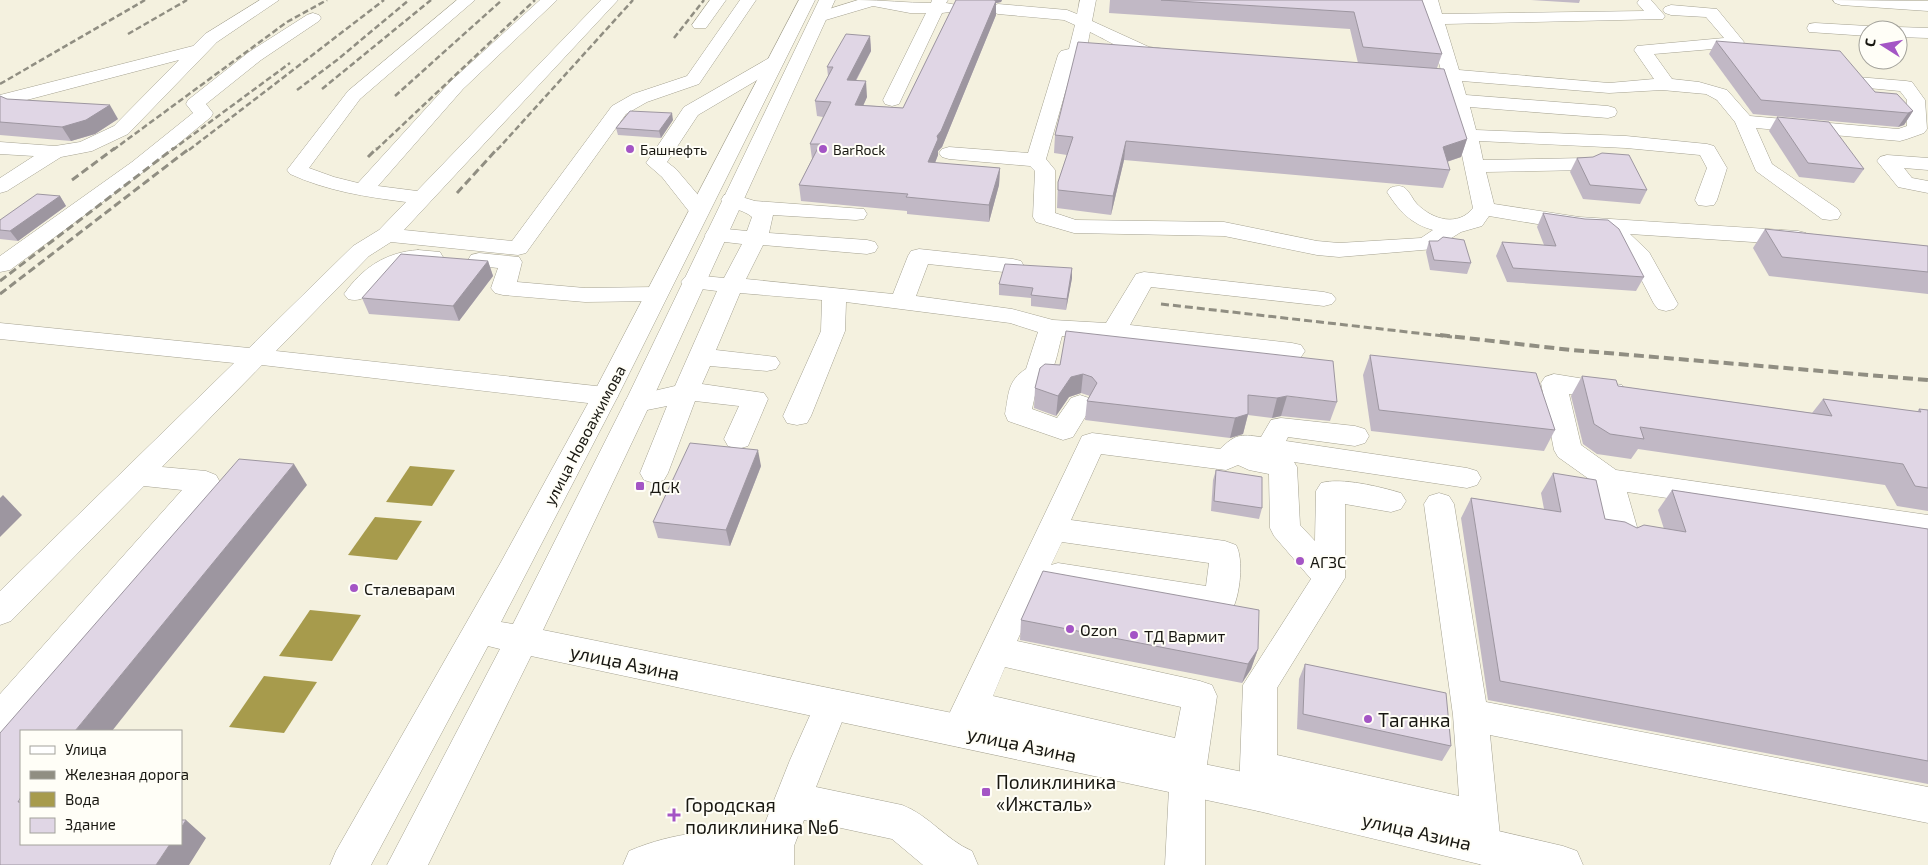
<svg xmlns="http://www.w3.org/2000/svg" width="1928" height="865" viewBox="0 0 1928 865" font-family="'Exo 2',sans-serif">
<rect width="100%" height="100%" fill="#f4f1df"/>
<g fill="#a79b4c">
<path d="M410 466 455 470 432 506 386 502Z"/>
<path d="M375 517 422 521 397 560 348 555Z"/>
<path d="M310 610 361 615 332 661 279 656Z"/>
<path d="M264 676 317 682 284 733 229 727Z"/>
</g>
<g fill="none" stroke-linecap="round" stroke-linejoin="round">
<g stroke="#a5a291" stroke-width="1">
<g id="minor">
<path d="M260 0H279L217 42 128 134 92 151 61 157 7 191 0 193V178L34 156 0 154V142L55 146 80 142 114 126 179 60 0 107V95L193 46 205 34Z"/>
<path d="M457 0H475L360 99 309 168 334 177 358 183 451 81 540 0H557L463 89 378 186 417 191 601 0H618L404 230 512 241 612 106 633 94 687 76 740 0H756L699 84 647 102 626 114 526 253 518 255 391 242 369 256 276 351 605 387 614 390 618 396 614 402 605 405 262 365 162 467 206 471 216 475 220 482 216 489 12 730 0 735V694L182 490 144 486 11 621 0 625V591L234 363 0 339V323L249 348 353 246 379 230 406 202C366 197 327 191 290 174L287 170 348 91Z"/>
<path d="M710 0H726L706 28H694L692 25Z"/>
<path d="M858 0C883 0 906 3 931 3L932 0H948L946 3 957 5 959 8 957 11 942 13 899 104 892 106 885 104 883 100 926 13H910L873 6 819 22 813 20 811 17 813 14Z"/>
<path d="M1080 0H1096L1092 21 1149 47 1174 50 1177 54 1174 58C1145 65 1115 44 1090 32 1087 45 1089 54 1075 58L1046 159 1055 170V213L1076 220 1224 222 1317 241 1339 243 1421 238 1433 230C1411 224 1399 211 1387 192L1390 188C1395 186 1400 185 1405 188 1410 192 1413 200 1417 204 1433 220 1458 227 1473 208L1456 126 1422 0H1438L1442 14 1644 11 1637 3 1639 0H1651L1665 16 1663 19 1445 24 1459 70 1609 83 1654 79 1634 50 1637 46 1724 38 1706 17 1671 15 1665 13 1663 10 1665 7 1671 5 1717 9 1744 42 1742 46 1736 47 1654 54 1672 79 1699 82 1727 90 1750 116 1898 129 1907 126V100L1900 91 1857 87 1851 86 1848 82 1851 78 1857 77 1906 81 1912 82 1925 100 1927 129 1924 133 1907 139 1900 141 1756 128 1772 164 1838 209 1841 214 1838 219 1830 220 1822 219 1756 171 1735 122 1717 100 1706 94 1662 90 1609 93 1462 81 1466 95 1608 106 1615 108 1617 112 1615 116 1608 118 1470 107 1476 130 1626 136 1707 144 1714 146 1727 168 1717 200 1714 205 1706 206 1698 205 1695 200 1707 168 1700 155 1626 148 1479 141 1483 160 1586 158 1593 160 1596 164 1593 168 1586 170 1486 172 1494 204 1579 217 1798 231 1806 233 1809 238 1806 243 1798 245 1630 234 1649 252 1678 304 1674 309 1666 311 1658 309 1654 304 1629 256 1602 232 1579 231 1489 216 1482 226 1461 232 1434 249 1339 257 1317 255 1224 236 1074 233 1036 222 1033 217 1035 171 1030 166 949 159 942 157 939 153 942 149 949 147 1028 153 1058 55 1061 51 1069 49 1075 25 1064 20 998 14 992 12 990 9 992 6 998 4 1067 10 1077 14Z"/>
<path d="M1833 0 1928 1V11L1841 5 1835 3Z"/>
<path d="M313 13 319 15 321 18 319 21 261 60 206 104 213 113 211 117 146 170 10 270 0 272V256L132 162 193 113 186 104 188 100 249 52 307 15Z"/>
<path d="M1815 23 1868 26 1876 30H1868V36L1809 32 1807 28 1809 24Z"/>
<path d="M1898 27 1928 28V38L1898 37V30H1891Z"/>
<path d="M775 57 781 58 784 62 781 66 698 115 667 162 676 169 710 209 707 214 699 215 691 214 662 177 646 163 684 107 769 58Z"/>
<path d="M1887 155 1928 158V170L1904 168 1912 178 1928 181V193L1898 187 1877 161 1880 157Z"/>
<path d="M732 194 755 201 864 209 867 214 864 219 856 220 773 215 769 233 867 240 875 242 878 247 875 252 867 254 763 245 746 279 893 294 908 256 911 251 919 249 1013 259 1021 261 1024 266 1021 271 1013 273 928 264 916 296 1012 309 1053 320 1106 323 1136 274 1144 272 1324 292 1332 294 1336 299 1332 304 1324 306 1151 287 1130 325 1292 343 1301 345 1305 351 1301 357 1292 359 1114 339 1062 336C1056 356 1056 375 1037 386L1032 409 1057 418 1071 398 1080 395 1089 398 1093 404 1073 437 1063 440 1008 421 1005 414C1009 394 1007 381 1026 369L1038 332 1010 323 846 302 845 331 811 416 807 423 797 425 787 423 783 416 821 331 822 300 740 293 716 350 776 357 780 363 776 369 767 371 710 366 702 384 764 393 768 399 748 446 738 449 728 446 724 439 739 406 695 401 668 473 664 480 654 483 644 480 640 473 667 406 637 412 628 409 624 403 628 397 675 386 717 291 685 287 681 282 685 277 693 275 724 278 742 244 708 240 705 235 708 230 716 228 747 231 752 217C743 209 728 209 721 200L724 195Z"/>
<path d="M418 250 440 252 443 257 440 262C424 266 409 260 394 270 377 281 370 305 348 299L344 294C362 268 386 252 418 250Z"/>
<path d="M479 253 519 257 522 262 517 282 585 288 656 287 664 289 668 294 664 299 656 301 585 302 503 295 495 293 491 288 498 268 471 265 468 260 471 255Z"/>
<path d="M1554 374 1622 385 1626 391 1622 397 1613 400 1569 394 1581 445 1616 470 1928 515V537L1627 492 1639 534 1635 542 1624 546 1613 542 1609 534 1596 484 1558 457 1554 450 1541 383 1545 377Z"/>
<path d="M1281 418 1355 426 1365 429 1369 436 1365 443 1355 446 1288 437 1286 441 1467 468 1477 471 1481 478 1477 485 1467 488 1294 462 1297 467 1300 525 1315 541 1316 491 1321 483C1341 477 1381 487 1401 493L1406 501 1401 509 1391 512 1345 504V578L1277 688V755L1459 796 1453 715 1424 504 1429 496 1439 493 1449 496 1454 504 1486 702 1928 787V823L1490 735 1501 846 1496 859 1482 865 1468 859 1463 846 1462 833 1277 789 1271 805 1258 811 1245 805 1239 793 1243 685 1311 579 1274 536 1270 528 1269 474 1249 470 1238 465 1226 470 1101 454 1071 520 1225 541 1236 545C1244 559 1240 596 1232 610L1221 614 1058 587 1047 584 1045 580 1017 641 1200 681 1212 685 1217 696 1205 778V865H1165L1170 770 980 724 972 742 959 747 946 742 941 731 1082 436 1092 433 1220 449C1236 434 1239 434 1261 437L1271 420ZM1062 542 1209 563 1206 586 1058 563 1051 565ZM1005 667 1181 707 1175 738 993 696Z"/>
<path d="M832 689 844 693 849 704 816 787 902 805C929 815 946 840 972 851L978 865H923L892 839 804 820 794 846V865H623L629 851C676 831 713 831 763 828L790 760 820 693Z"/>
</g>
</g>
<g stroke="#a5a291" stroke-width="1">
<path id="major" d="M799 0H815L618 396 501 622 513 624 627 398 819 0H835L653 398 543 630 1258 775 1563 846 1577 851 1583 865H1483L1258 811 531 656 428 865H387L500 649 488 646 371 865H330L336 851 501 562 592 396Z"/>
</g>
<use href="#minor" fill="#fff" fill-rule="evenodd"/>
<use href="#major" fill="#fff" fill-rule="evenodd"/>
<g stroke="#908e82" stroke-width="2.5" stroke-dasharray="6 3" stroke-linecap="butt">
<path d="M128 34 187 0"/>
<path d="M674 38 704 0"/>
<path d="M0 84 145 0"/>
<path d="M322 89 431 0"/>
<path d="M297 90 337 60 409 0"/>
<path d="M395 96 502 0"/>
<path d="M113 150 287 22 327 0"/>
<path d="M172 150 290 63"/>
<path d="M189 150 384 0"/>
<path d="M376 150 535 0"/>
<path d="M497 150 633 0"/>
</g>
<g stroke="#908e82" stroke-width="3" stroke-dasharray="8 4" stroke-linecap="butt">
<path d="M368 157 377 148"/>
<path d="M72 180 115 148"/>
<path d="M457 193 498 148"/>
<path d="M0 281 174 148"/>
<path d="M0 294 190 148"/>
<path d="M1161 304 1452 337"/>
</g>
<path stroke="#908e82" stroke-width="4" stroke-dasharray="10 5" stroke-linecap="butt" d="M1440 335 1571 350 1928 380"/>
</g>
<g fill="#c1b8c5">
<path d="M956 0H1002L1001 2 996 3V15L942 147 938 151V155L935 163 1000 168 999 185 989 222 907 214V211L801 201 799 185 812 159 810 144 823 117 817 116 815 101 828 76 827 67 870 36 871 51 856 81 867 97 863 105 903 108Z"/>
<path d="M1110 0H1422L1442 54 1437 68 1467 139 1461 157 1447 162 1450 170 1443 188 1124 160 1111 215 1057 208 1058 182 1067 155 1054 153 1055 135 1358 63 1350 29 1109 13Z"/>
<path d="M1531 0H1580L1579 3Z"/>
<path d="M1716 41 1875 92 1913 111 1904 125 1898 127 1753 114 1709 54Z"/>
<path d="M0 96 7 99 118 119 95 134 71 141 0 135Z"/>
<path d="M1777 117 1864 169 1854 183 1799 177 1769 131Z"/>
<path d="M673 120 661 138 618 135 616 128Z"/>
<path d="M1577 158 1647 190 1640 204 1583 199 1570 172Z"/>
<path d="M60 196 66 206 18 241 0 239V220Z"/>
<path d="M1543 213 1644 277 1636 291 1507 282 1496 256 1502 242 1544 245 1537 227Z"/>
<path d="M1765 229 1928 246V294L1769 276 1753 248Z"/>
<path d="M1429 241 1471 263 1467 274 1430 270 1426 252Z"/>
<path d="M488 261 493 276 459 321 369 314 362 298Z"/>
<path d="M1072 268V278L1066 310 1031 306V298L999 295V284Z"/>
<path d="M1370 355 1555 430 1544 451 1371 431 1363 375Z"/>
<path d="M1040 368 1337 402 1330 421 1281 416 1272 418 1248 415 1243 434 1230 438 1085 420 1087 401 1090 396 1081 393 1069 397 1056 416 1034 408 1035 388Z"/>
<path d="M1582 376 1618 386 1812 413 1823 399 1917 412 1919 409 1928 410V511L1897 506 1885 485 1638 449 1631 459 1597 454 1583 444 1571 396Z"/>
<path d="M761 466 730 546 658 538 653 522Z"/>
<path d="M1216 470 1262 508 1259 519 1211 511 1213 480Z"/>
<path d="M1553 473 1605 519 1637 528 1664 529 1658 510 1672 490 1928 529V784L1488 700 1461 518 1471 498 1544 509 1541 493Z"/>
<path d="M1021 620 1258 649 1251 669 1242 683 1020 640Z"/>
<path d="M1305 664 1451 746 1442 761 1297 729 1299 679Z"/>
</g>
<g fill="#9d96a0">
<path d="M989 0H1002L1001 2 996 3V15L942 147 938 151V155L929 178 928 162 937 136Z"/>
<path d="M870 36 871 51 848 95 847 80Z"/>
<path d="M866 81 867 97 857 120 855 105Z"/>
<path d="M110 105 118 119 95 134 71 141 62 127Z"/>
<path d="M1913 111 1904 125 1898 127 1908 113Z"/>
<path d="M672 113 673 120 661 138 659 131Z"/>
<path d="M1467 139 1461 157 1437 165 1443 147Z"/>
<path d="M1126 141 1124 160 1111 215 1113 196Z"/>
<path d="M1000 168 999 185 989 222V205Z"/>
<path d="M60 196 66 206 18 241 10 231Z"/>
<path d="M488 261 493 276 459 321 453 306Z"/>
<path d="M1072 268V278L1066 310 1067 299Z"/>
<path d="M1083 374 1081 393 1069 397 1056 416 1058 396 1071 377Z"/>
<path d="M1287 396 1281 416 1272 418 1277 398Z"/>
<path d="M1248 414 1243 434 1230 438 1235 418Z"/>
<path d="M758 450 761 466 730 546 726 530Z"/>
<path d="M294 464 307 485 112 731H75Z"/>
<path d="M3 495 22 515 0 537V498Z"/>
<path d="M1258 649 1251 669 1242 683 1248 664Z"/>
<path d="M186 820 206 838 189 865H156L170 844H181V828Z"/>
</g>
<g fill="#e0d6e5" stroke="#9d96a0">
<path d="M956 0H994L996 1 941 131 937 136 938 139 928 162 1000 168 989 205 906 197 908 194 799 185 820 144H810L831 102 815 101 833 67H827L846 34 870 36 847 80 866 81 855 105 903 108Z"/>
<path d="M1161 0H1422L1442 54 1363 47 1354 12Z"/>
<path d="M1716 41 1840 51 1875 92 1897 94 1913 111 1908 113 1761 100Z"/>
<path d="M1078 42 1444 69 1467 139 1443 147 1450 170 1126 141 1113 196 1058 190V182L1073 137 1055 135Z"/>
<path d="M0 96 7 99 110 105 86 120 62 127 0 122Z"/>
<path d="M630 111 672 113 659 131 616 128Z"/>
<path d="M1777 117 1829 122 1864 169 1808 163Z"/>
<path d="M1602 153 1629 155 1647 190 1590 185 1577 158 1593 157Z"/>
<path d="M37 194 60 196 10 231 0 230V220Z"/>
<path d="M1543 213 1585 219 1608 220 1619 229 1644 277 1513 268 1502 242 1556 246Z"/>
<path d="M1765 229 1928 246V272L1782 257Z"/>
<path d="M1443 237 1464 240 1471 263 1434 260 1429 241H1438Z"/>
<path d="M401 254 488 261 453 306 362 298Z"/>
<path d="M1005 264 1072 268 1067 299 1031 295 1033 288 999 284Z"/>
<path d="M1066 331 1333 361 1337 402 1287 396 1277 398 1248 395V414L1235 418 1087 401 1097 383 1092 377 1083 374 1071 377 1058 396 1035 388 1040 368 1045 364 1060 365Z"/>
<path d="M1370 355 1536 373 1555 430 1379 410Z"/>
<path d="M1582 376 1616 380 1618 386 1832 416 1823 399 1921 412 1919 409 1928 410V488L1915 486 1903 464 1640 427 1644 439 1610 434 1594 424Z"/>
<path d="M690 443 758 450 726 530 653 522Z"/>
<path d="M239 459 294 464 75 731H21V797L18 802H21V844H170L156 865H0V733Z"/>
<path d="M1216 470 1262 477V508L1214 501Z"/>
<path d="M1553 473 1596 480 1605 519 1625 522 1637 528 1644 525 1686 532 1672 490 1928 529V761L1500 681 1471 498 1561 512Z"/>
<path d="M1043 571 1259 610 1258 649 1248 664 1021 620Z"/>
<path d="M1305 664 1446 693 1451 746 1303 714Z"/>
<path d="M181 820H186L181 828Z"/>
</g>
<g fill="#a455c5" stroke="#fffef7" stroke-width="2">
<circle cx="630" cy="149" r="5"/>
<circle cx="823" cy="149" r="5"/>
<rect x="635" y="481" width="10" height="10" rx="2.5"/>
<circle cx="1300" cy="561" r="5"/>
<circle cx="354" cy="588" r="5"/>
<circle cx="1070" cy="629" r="5"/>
<circle cx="1134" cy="635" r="5"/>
<circle cx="1368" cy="719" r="5"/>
<rect x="981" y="787" width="10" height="10" rx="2.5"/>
<path d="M671.5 807.5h5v5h5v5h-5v5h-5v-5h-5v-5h5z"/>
</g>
<g text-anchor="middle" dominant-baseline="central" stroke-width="4" stroke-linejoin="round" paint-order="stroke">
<g font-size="14" fill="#181711" stroke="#fffef7" text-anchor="start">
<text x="640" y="149">Башнефть</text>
<text x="833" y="149">BarRock</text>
</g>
<g font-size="16" fill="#181711" stroke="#fffef7">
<text transform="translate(584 435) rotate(-62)">улица Новоажимова</text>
</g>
<g font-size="16" fill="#181711" stroke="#fffef7" text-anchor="start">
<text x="650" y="486">ДСК</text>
<text x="1310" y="561">АГЗС</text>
<text x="364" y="588">Сталеварам</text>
<text x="1080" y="629">Ozon</text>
<text x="1144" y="635">ТД Вармит</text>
</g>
<g font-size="19" fill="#181711" stroke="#fffef7">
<text transform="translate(625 662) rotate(12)">улица Азина</text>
<text transform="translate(1022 744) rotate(12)">улица Азина</text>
<text transform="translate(1417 831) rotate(13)">улица Азина</text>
</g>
<g font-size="19" fill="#181711" stroke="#fffef7" text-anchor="start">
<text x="1378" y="719">Таганка</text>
<text x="996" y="781">Поликлиника<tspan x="996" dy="22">«Ижсталь»</tspan></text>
<text x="685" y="804">Городская<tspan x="685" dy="22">поликлиника №6</tspan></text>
</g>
</g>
<rect x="20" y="730" width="162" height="115" fill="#fffef7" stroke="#a3a29b"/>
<rect x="30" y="746" width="25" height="8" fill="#ffffff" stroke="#a3a29b"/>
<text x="65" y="755" font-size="15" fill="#181711">Улица</text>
<rect x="30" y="771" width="25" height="8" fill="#908e82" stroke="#a3a29b"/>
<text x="65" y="780" font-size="15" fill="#181711">Железная дорога</text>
<rect x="30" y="792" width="25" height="15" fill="#a79b4c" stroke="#a3a29b"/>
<text x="65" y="805" font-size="15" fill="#181711">Вода</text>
<rect x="30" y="818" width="25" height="15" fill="#e0d6e5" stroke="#a3a29b"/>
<text x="65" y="830" font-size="15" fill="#181711">Здание</text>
<g transform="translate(1883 45) rotate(281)"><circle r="24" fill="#fffef7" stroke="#a3a29b"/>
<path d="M0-4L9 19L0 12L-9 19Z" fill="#a455c5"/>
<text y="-8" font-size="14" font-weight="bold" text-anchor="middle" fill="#181711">С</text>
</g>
</svg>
